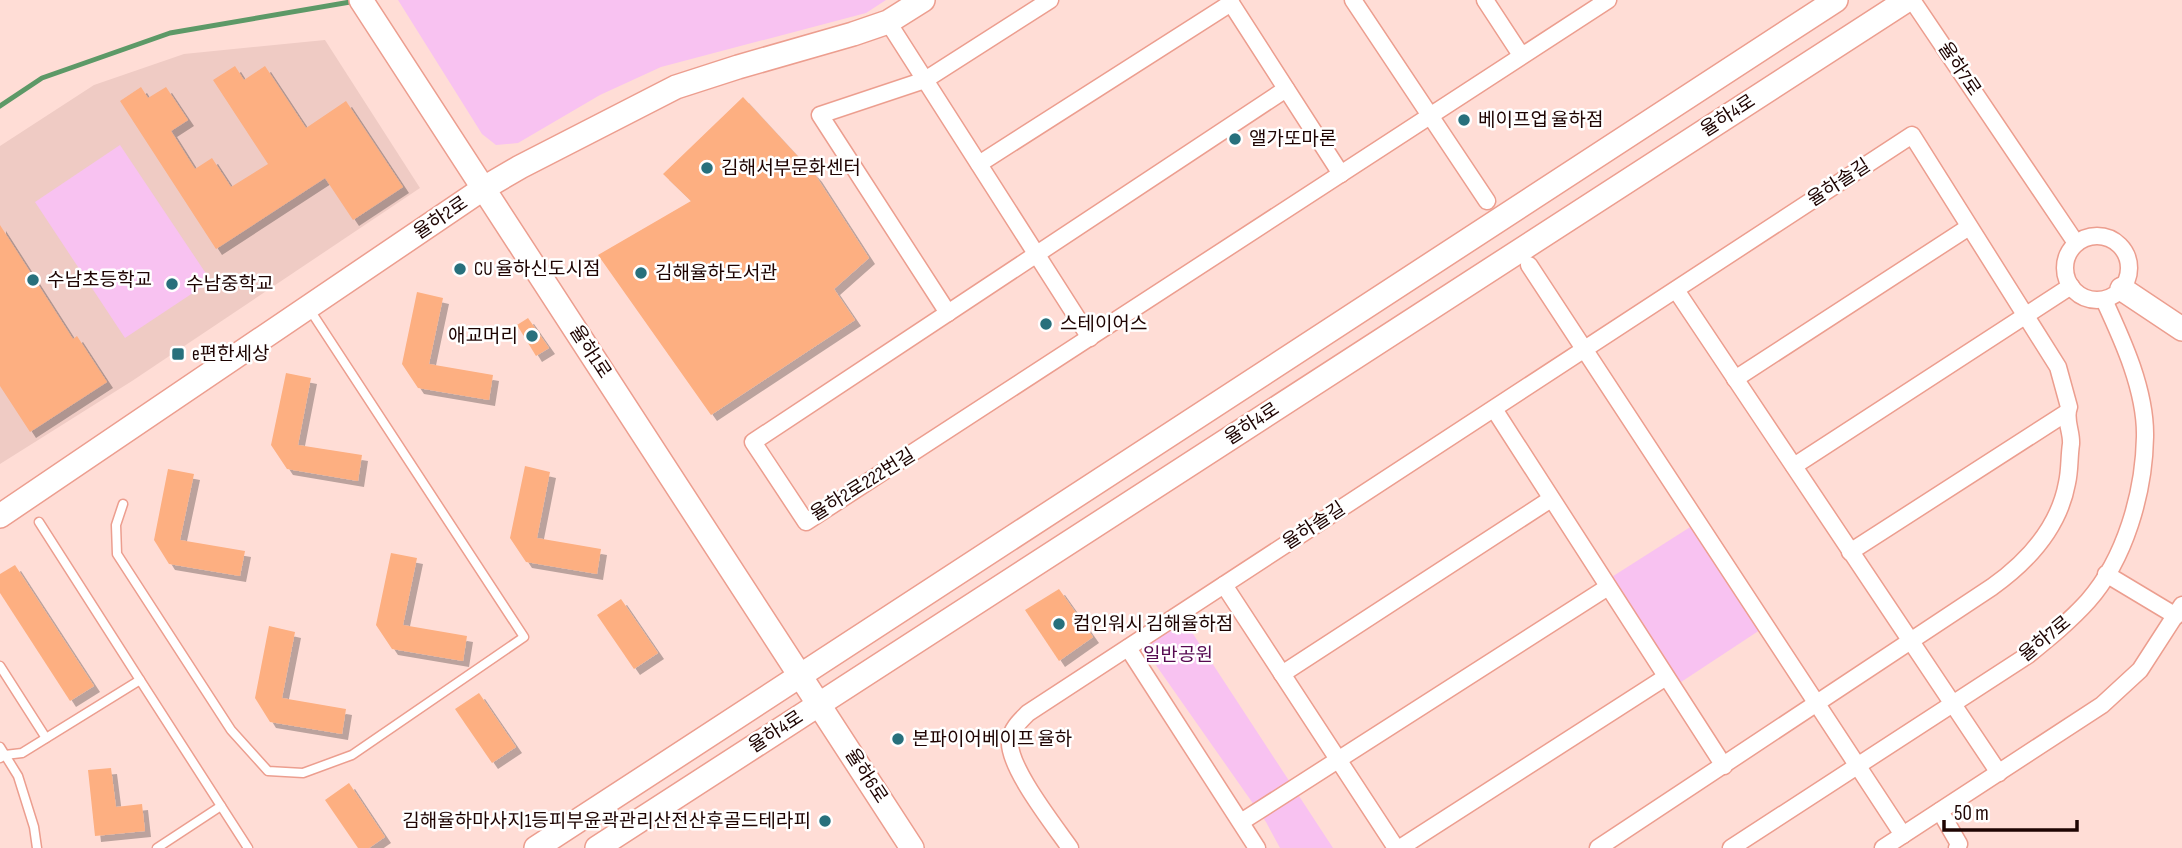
<svg xmlns="http://www.w3.org/2000/svg" width="2182" height="848" viewBox="0 0 2182 848" font-family="'Sofia Sans Condensed','Noto Sans KR',sans-serif">
<defs>
<filter id="shadow"><feDropShadow dx="6" dy="6" stdDeviation="0" flood-color="#0004"/></filter>
</defs>
<rect width="100%" height="100%" fill="#ffddd6"/>
<path fill="#efcbc4" d="M325 40 420 188 132 381 0 464V146L94 85 184 54Z"/>
<g fill="#f8c2f1">
<path d="M398 0H886L866 13 661 67 600 95 518 143 496 145 482 134Z"/>
<path d="M120 145 211 281 125 338 35 202Z"/>
<path d="M1695 524 1763 628 1675 686 1607 580Z"/>
<path d="M1180 614 1333 848H1280L1266 822 1139 641Z"/>
</g>
<g fill="none" stroke-linecap="round" stroke-linejoin="round">
<path stroke="#5d9967" stroke-width="5" d="M0 106 42 78 170 33 356 1"/>
</g>
<g fill="#fdaf81" filter="url(#shadow)">
<path d="M235 66 244 80 265 66 306 128 346 101 403 187 353 220 325 178 216 249 120 101 141 87 148 98 166 87 188 120 171 131 195 169 212 158 231 187 268 164 213 80Z"/>
<path d="M743 97 816 176 869 258 834 289 855 320 711 415 598 255 691 201 663 174Z"/>
<path d="M0 225 73 339 77 336 107 382 30 432 0 386Z"/>
<path d="M417 292 443 298 429 364 493 375 489 400 418 388 402 364Z"/>
<path d="M528 318 549 348 536 356 517 325Z"/>
<path d="M286 373 311 378 298 445 362 455 358 481 287 469 271 445Z"/>
<path d="M525 466 550 472 537 538 601 549 597 574 526 562 510 538Z"/>
<path d="M168 469 194 474 180 540 245 551 240 576 169 564 154 540Z"/>
<path d="M391 553 417 558 403 625 467 636 463 661 392 649 376 625Z"/>
<path d="M15 565 94 686 70 701 0 593V574Z"/>
<path d="M1059 589 1093 637 1059 661 1025 610Z"/>
<path d="M621 599 658 653 634 669 597 615Z"/>
<path d="M269 626 295 632 282 698 346 709 342 734 270 722 255 698Z"/>
<path d="M479 693 516 747 492 763 455 709Z"/>
<path d="M111 768 116 807 142 804 145 831 95 836 88 770Z"/>
<path d="M349 783 385 837 369 848H358L325 800Z"/>
</g>
<g fill="none" stroke-linecap="round" stroke-linejoin="round">
<g stroke="#ec9e8f" stroke-width="11">
<g id="lane">
<path d="M123 504 116 525 117 554 231 730 268 771 303 773 352 755 524 637 310 310"/>
<path d="M39 522 140 680"/>
<path d="M0 666 46 738"/>
<path d="M0 747 18 776 34 827 37 848"/>
<path d="M0 758 5 755 22 753 140 680 248 848"/>
<path d="M157 848 221 806"/>
</g>
</g>
<g stroke="#ec9e8f" stroke-width="19">
<g id="street">
<path d="M1229 0 1341 174"/>
<path d="M1353 0 1487 201"/>
<path d="M1485 0 1521 55"/>
<path d="M1912 0 2076 243"/>
<path d="M888 22 1090 338"/>
<path d="M1286 89 753 442 806 522 1608 0"/>
<path d="M979 164 1231 3"/>
<circle cx="2097" cy="268" r="32"/>
<path d="M1529 265 1903 835"/>
<path d="M1676 290 1999 773"/>
<path d="M948 313 820 115 925 80 1050 0"/>
<path d="M1735 379 1969 227"/>
<path d="M1494 409 1724 766"/>
<path d="M1794 466 2071 286"/>
<path d="M1850 552 2066 413"/>
<path d="M2106 574 2176 616"/>
<path d="M1224 585 1396 848"/>
<path d="M1128 648 1257 848"/>
<path d="M1282 674 1551 499"/>
<path d="M1940 811 1959 844 1957 848"/>
<path d="M1241 822 1608 587"/>
<path d="M1070 848C1054 825 1007 766 1010 740 1012 728 1020 721 1028 713L1912 135 2058 367 2069 407C2064 419 2072 432 2071 444 2069 457 2070 470 2067 483 2059 527 2027 562 1992 587L1598 848"/>
<path d="M1400 848 1666 677"/>
<path d="M1731 848 2028 655C2049 638 2070 621 2088 601 2125 559 2144 493 2145 437 2146 391 2123 341 2104 300"/>
<path d="M1883 848 2102 705 2140 670 2182 605"/>
</g>
</g>
<g stroke="#ec9e8f" stroke-width="26">
<g id="secondary">
<path d="M361 0 912 848"/>
<path d="M2122 289 2182 329"/>
<path d="M0 516 484 188 520 167 676 87 738 67 853 34 888 22 923 0"/>
<path d="M536 848 1836 0"/>
<path d="M597 848 1907 0"/>
</g>
</g>
<use href="#lane" stroke="#fff" stroke-width="8"/>
<use href="#street" stroke="#fff" stroke-width="16"/>
<use href="#secondary" stroke="#fff" stroke-width="23"/>
</g>
<g fill="#28707c" stroke="#fff" stroke-width="2.5">
<circle cx="1464" cy="120" r="7"/>
<circle cx="1235" cy="139" r="7"/>
<circle cx="707" cy="168" r="7"/>
<circle cx="460" cy="269" r="7"/>
<circle cx="641" cy="273" r="7"/>
<circle cx="33" cy="280" r="7"/>
<circle cx="172" cy="284" r="7"/>
<circle cx="1046" cy="324" r="7"/>
<circle cx="532" cy="336" r="7"/>
<rect x="171" y="347" width="14" height="14" rx="3.5"/>
<circle cx="1059" cy="624" r="7"/>
<circle cx="898" cy="739" r="7"/>
<circle cx="825" cy="821" r="7"/>
</g>
<g text-anchor="middle" dominant-baseline="central" stroke-width="5" stroke-linejoin="round" paint-order="stroke">
<g font-size="19" fill="#1e0402" stroke="#fff">
<text transform="translate(1959 69) rotate(56)">율하7로</text>
<text transform="translate(1728 116) rotate(-33)">율하4로</text>
<text transform="translate(1839 183) rotate(-33)">율하솔길</text>
<text transform="translate(441 218) rotate(-34)">율하2로</text>
<text transform="translate(590 352) rotate(57)">율하1로</text>
<text transform="translate(1252 424) rotate(-33)">율하4로</text>
<text transform="translate(863 485) rotate(-32)">율하2로222번길</text>
<text transform="translate(1314 526) rotate(-33)">율하솔길</text>
<text transform="translate(2045 639) rotate(-39)">율하7로</text>
<text transform="translate(776 732) rotate(-33)">율하4로</text>
<text transform="translate(866 776) rotate(57)">율하6로</text>
</g>
<g font-size="19" fill="#1e0402" stroke="#fff" text-anchor="start">
<text x="1478" y="120">베이프업 율하점</text>
<text x="1249" y="139">앨가또마론</text>
<text x="721" y="168">김해서부문화센터</text>
<text x="474" y="269">CU 율하신도시점</text>
<text x="655" y="273">김해율하도서관</text>
<text x="47" y="280">수남초등학교</text>
<text x="186" y="284">수남중학교</text>
<text x="1060" y="324">스테이어스</text>
<text x="518" y="336" text-anchor="end">애교머리</text>
<text x="192" y="354">e편한세상</text>
<text x="1073" y="624">컴인워시 김해율하점</text>
<text x="912" y="739">본파이어베이프 율하</text>
<text x="811" y="821" text-anchor="end">김해율하마사지1등피부윤곽관리산전산후골드테라피</text>
</g>
<g font-size="19" fill="#560a51" stroke="#fff">
<text x="1178" y="655">일반공원</text>
</g>
</g>
<path d="M1944 820v10h133v-10" fill="none" stroke="#1e0402" stroke-width="3.5"/>
<text x="1954" y="820" font-size="21" fill="#1e0402" stroke="#ffffff" stroke-width="5" paint-order="stroke">50 m</text>
</svg>
